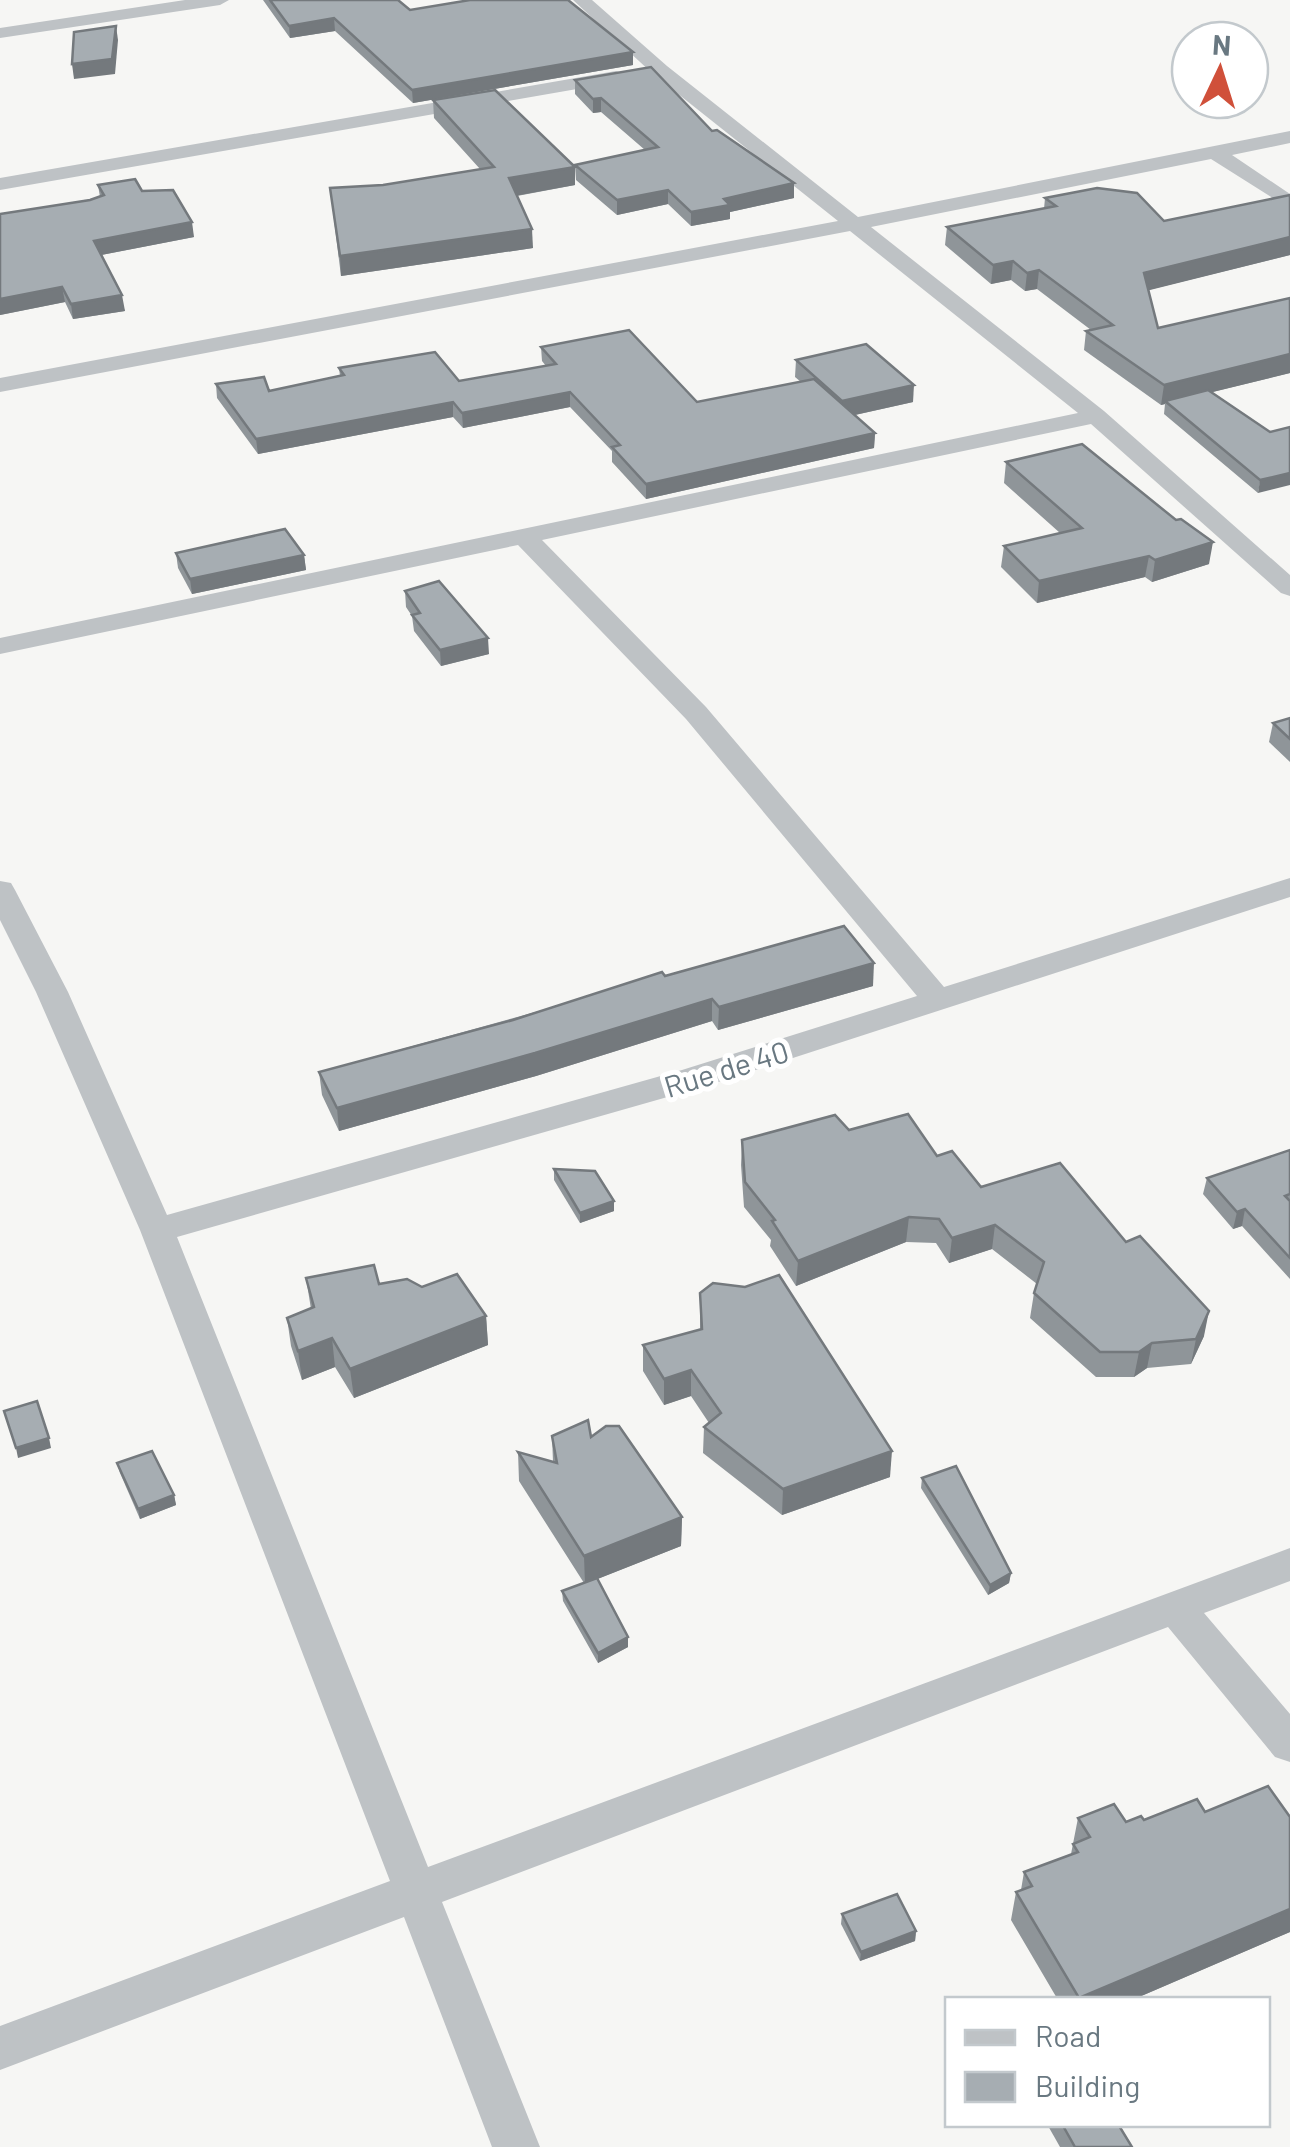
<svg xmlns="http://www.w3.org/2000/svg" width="1290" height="2147" viewBox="0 0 1290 2147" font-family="Barlow,sans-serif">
<rect width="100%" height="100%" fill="#f6f6f4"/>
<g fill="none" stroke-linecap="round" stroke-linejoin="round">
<g fill="#bec2c5" fill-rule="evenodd">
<path d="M185 0H229L220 5 0 38V28Z"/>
<path d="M573 0H592L667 66 858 217 1290 131V143L1232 155 1290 194V209L1211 159 871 227 1104 411 1290 575V596L1281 593 1091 424 542 540 706 707 944 987 1290 878V897L706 1086 177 1237 428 1867 1290 1548V1581L1204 1613 1290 1714V1762L1275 1757 1168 1627 442 1902 540 2147H492L404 1917 0 2070V2026L390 1881 140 1230 36 992 0 920V881L11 883 15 890 68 992 167 1215 682 1070 917 996 686 719 518 545 0 654V638L1078 413 850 231 0 392V378L838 221 653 74Z"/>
<path d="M616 71 623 73V81L0 190V178Z"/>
</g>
</g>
<g fill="#8f9599">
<path d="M263 0H398L410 10 633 52V65L413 103 335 31 290 38Z"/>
<path d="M575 80 712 131 794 183V198L730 212V219L691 226 668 204 617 215 576 180 575 165 645 150 601 112 593 113 575 94Z"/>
<path d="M433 100 575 185 517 196 533 248 341 276 330 188 383 185 480 169 434 118Z"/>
<path d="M98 185 142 191 194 237 101 255 125 311 73 319 65 302 0 315V214L90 200 100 197Z"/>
<path d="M1290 195V255L1148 290 1158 328 1290 373 1212 392 1270 432 1258 493 1164 414 1165 404 1161 405 1084 350 1086 331 1091 330 1037 289 1025 291 1011 280 991 284 945 245 947 227 1044 209 1045 198 1164 221Z"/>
<path d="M541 347 697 402 801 382 795 377 796 360 913 402 855 415 875 433 874 448 646 499 612 462V451L570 407 463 428 453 417 258 454 217 398 216 384 269 391 340 376 339 368 459 381 546 366 542 361Z"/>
<path d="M1006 462 1209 564 1152 582 1145 577 1037 603 1001 567 1004 546 1060 533 1004 483Z"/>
<path d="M176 553 304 555 306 570 192 594 178 568Z"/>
<path d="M405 591 489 654 441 666 414 631 412 616 406 607Z"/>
<path d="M1290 718V762L1269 742 1273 723Z"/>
<path d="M665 976 873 986 718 1030 712 1021 536 1076 339 1131 322 1095 319 1072Z"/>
<path d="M849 1130 937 1156 1204 1336 1191 1364 1147 1368 1134 1377H1096L1030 1318 1034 1293 1037 1284 992 1249 949 1263 936 1243 906 1242 796 1286 770 1246 771 1240 744 1207 741 1165 742 1140Z"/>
<path d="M1290 1150V1279L1242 1226 1233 1229 1203 1194 1207 1178Z"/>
<path d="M554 1169 614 1201V1211L580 1223 554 1180Z"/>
<path d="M306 1278 422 1287 486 1316 488 1345 354 1398 335 1367 302 1380 291 1346 287 1318 311 1309Z"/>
<path d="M700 1293 890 1477 782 1515 703 1453 704 1427 709 1423 691 1396 664 1405 643 1371V1345L700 1330Z"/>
<path d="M552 1436 591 1437 682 1517 681 1546 597 1579 628 1637V1647L598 1663 563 1601 562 1591 584 1583 519 1481 518 1452 553 1462Z"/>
<path d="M117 1463 174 1495 176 1505 140 1519 120 1473Z"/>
<path d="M922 1478 1011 1573 1009 1583 988 1595 921 1488Z"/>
<path d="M1205 1812 1290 1817V1932L1132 2000H1058L1011 1920 1016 1892 1021 1890 1024 1872 1071 1854 1078 1818 1126 1822Z"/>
<path d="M842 1914 916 1931 915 1941 860 1961 841 1924Z"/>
<path d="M1047 2124H1118L1132 2147H1060Z"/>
</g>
<g fill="#74797d">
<path d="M334 18 335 31 290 38 289 26Z"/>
<path d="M116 26 118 40 115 74 74 79 72 64Z"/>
<path d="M633 52V65L413 103 412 90Z"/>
<path d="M601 98V112L593 113V99Z"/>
<path d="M575 167V185L509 197V178Z"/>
<path d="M794 183V198L730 212V219L691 226V212L724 199Z"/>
<path d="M668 190V204L617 215V200Z"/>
<path d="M192 222 194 237 96 256 94 241Z"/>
<path d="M532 229 533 248 341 276 340 256Z"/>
<path d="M1290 237V255L1142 292 1144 273Z"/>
<path d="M1013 261 1011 280 991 284 993 265Z"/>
<path d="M1039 270 1037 289 1025 291 1027 273Z"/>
<path d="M62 287 65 302 0 315V299Z"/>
<path d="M122 295 125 311 73 319 71 304Z"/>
<path d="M1290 354V373L1168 403 1165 401V404L1161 405 1164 385Z"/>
<path d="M914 385 913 402 841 418 842 401Z"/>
<path d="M570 392V407L463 428 462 413Z"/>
<path d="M453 402V417L258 454 256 439Z"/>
<path d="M875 433 874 448 646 499V484Z"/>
<path d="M1290 473V485L1258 493 1260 480Z"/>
<path d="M1213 542 1209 564 1152 582 1155 560Z"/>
<path d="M304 555 306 570 192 594 190 579Z"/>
<path d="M1149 556 1145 577 1037 603 1039 581Z"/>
<path d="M488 638 489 654 441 666 440 650Z"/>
<path d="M874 963 873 986 718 1030 719 1007Z"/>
<path d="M712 999V1021L536 1076 339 1131 337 1108Z"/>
<path d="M614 1201V1211L580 1223V1213Z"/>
<path d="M1245 1209 1242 1226 1233 1229 1237 1212Z"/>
<path d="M909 1217 906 1242 796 1286 798 1261Z"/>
<path d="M995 1225 992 1249 949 1263 952 1238Z"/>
<path d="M1209 1311 1204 1336 1191 1364 1196 1339Z"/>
<path d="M486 1316 488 1345 354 1398 350 1369Z"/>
<path d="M332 1338 335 1367 302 1380 298 1351Z"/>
<path d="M1152 1343 1147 1368 1134 1377 1139 1352Z"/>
<path d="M691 1370V1396L664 1405V1379Z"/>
<path d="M49 1438 51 1448 18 1458 16 1448Z"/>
<path d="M892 1451 890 1477 782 1515 783 1489Z"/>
<path d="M174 1495 176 1505 140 1519 138 1509Z"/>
<path d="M682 1517 681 1546 585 1584 584 1556Z"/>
<path d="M1011 1573 1009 1583 988 1595 990 1585Z"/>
<path d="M628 1637V1647L598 1663V1653Z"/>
<path d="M1290 1909V1932L1132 2000H1078L1079 1998Z"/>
<path d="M916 1931 915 1941 860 1961 861 1952Z"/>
</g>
<g fill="#a6adb2" stroke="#74797d" stroke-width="2.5">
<path d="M270 0H398L410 10 470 0H568L633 52 412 90 334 18 289 26Z"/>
<path d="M116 26 112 59 72 64 74 32Z"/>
<path d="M651 67 712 131 717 130 794 183 724 199 730 205 691 212 668 190 617 200 575 165 658 147 601 98 593 99 575 80Z"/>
<path d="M495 90 575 167 509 178 532 229 340 256 330 188 383 185 494 167 433 100Z"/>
<path d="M135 179 142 191 173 190 192 222 94 241 122 295 71 304 62 287 0 299V214L90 200 104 195 98 185Z"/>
<path d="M1097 188 1137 193 1164 221 1290 195V237L1144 273 1158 328 1290 298V354L1164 385 1086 331 1113 325 1039 270 1027 273 1013 261 993 265 947 227 1056 206 1045 198Z"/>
<path d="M629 330 697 402 814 379 875 433 646 484 612 447 620 445 570 392 462 413 453 402 256 439 216 384 264 377 269 391 344 375 339 368 435 352 459 381 556 364 541 347Z"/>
<path d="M866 344 914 385 842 401 796 360Z"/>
<path d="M1208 390 1270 432 1290 427V473L1260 480 1165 401Z"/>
<path d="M1082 444 1176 520 1181 519 1213 542 1155 560 1149 556 1039 581 1004 546 1082 528 1006 462Z"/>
<path d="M285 529 304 555 190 579 176 553Z"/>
<path d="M439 581 488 638 440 650 412 615 420 613 405 591Z"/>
<path d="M1290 718V739L1273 723Z"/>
<path d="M844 926 874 963 719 1007 712 999 535 1053 337 1108 319 1072 513 1020 662 972 665 976Z"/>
<path d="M908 1114 937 1156 952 1151 981 1187 1060 1163 1126 1242 1140 1236 1209 1311 1196 1339 1152 1343 1139 1352H1100L1034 1293 1044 1262 995 1225 952 1238 939 1219 909 1217 798 1261 772 1221 775 1220 745 1182 742 1140 835 1115 849 1130Z"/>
<path d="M1290 1150V1194L1285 1196 1290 1201V1258L1245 1209 1237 1212 1207 1178Z"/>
<path d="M554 1169 595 1171 614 1201 580 1213Z"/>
<path d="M374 1265 379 1284 407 1279 422 1287 457 1274 486 1316 350 1369 332 1338 298 1351 287 1318 314 1307 306 1278Z"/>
<path d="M779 1275 892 1451 783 1489 704 1427 721 1413 691 1370 664 1379 643 1345 702 1329 700 1293 713 1283 745 1287Z"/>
<path d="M37 1401 49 1438 16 1448 4 1411Z"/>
<path d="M588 1420 591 1437 606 1426H619L682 1517 584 1556 518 1452 557 1463 552 1436Z"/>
<path d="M152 1451 174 1495 138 1509 117 1463Z"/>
<path d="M956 1466 1011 1573 990 1585 922 1478Z"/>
<path d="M597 1578 628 1637 598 1653 562 1591Z"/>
<path d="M1268 1786 1290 1817V1909L1079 1998 1016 1892 1032 1886 1024 1872 1078 1852 1073 1844 1090 1837 1078 1818 1114 1804 1126 1822 1141 1816 1144 1820 1197 1799 1205 1812Z"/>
<path d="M897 1894 916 1931 861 1952 842 1914Z"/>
<path d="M1062 2124H1118L1132 2147H1075Z"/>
</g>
<g text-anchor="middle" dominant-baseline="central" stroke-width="10" stroke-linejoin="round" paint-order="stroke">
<g font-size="30" fill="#697881" stroke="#fff">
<text transform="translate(726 1068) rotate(-17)">Rue de 40</text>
</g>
</g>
<rect x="945" y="1997" width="325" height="130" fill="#ffffff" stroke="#c3c9cd" stroke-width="2.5"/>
<rect x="965" y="2030" width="50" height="15" fill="#bec2c5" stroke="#c3c9cd" stroke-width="2.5"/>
<text x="1035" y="2047" font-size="30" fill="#697881">Road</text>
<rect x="965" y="2072" width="50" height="30" fill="#a6adb2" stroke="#c3c9cd" stroke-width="2.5"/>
<text x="1035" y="2097" font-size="30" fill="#697881">Building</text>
<g transform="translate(1220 70) rotate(4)"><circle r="48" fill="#ffffff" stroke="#c3c9cd" stroke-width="2.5"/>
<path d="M0-8L18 38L0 25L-18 38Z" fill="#d0503a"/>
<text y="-15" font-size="28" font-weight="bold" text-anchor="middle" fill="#697881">N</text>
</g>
</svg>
